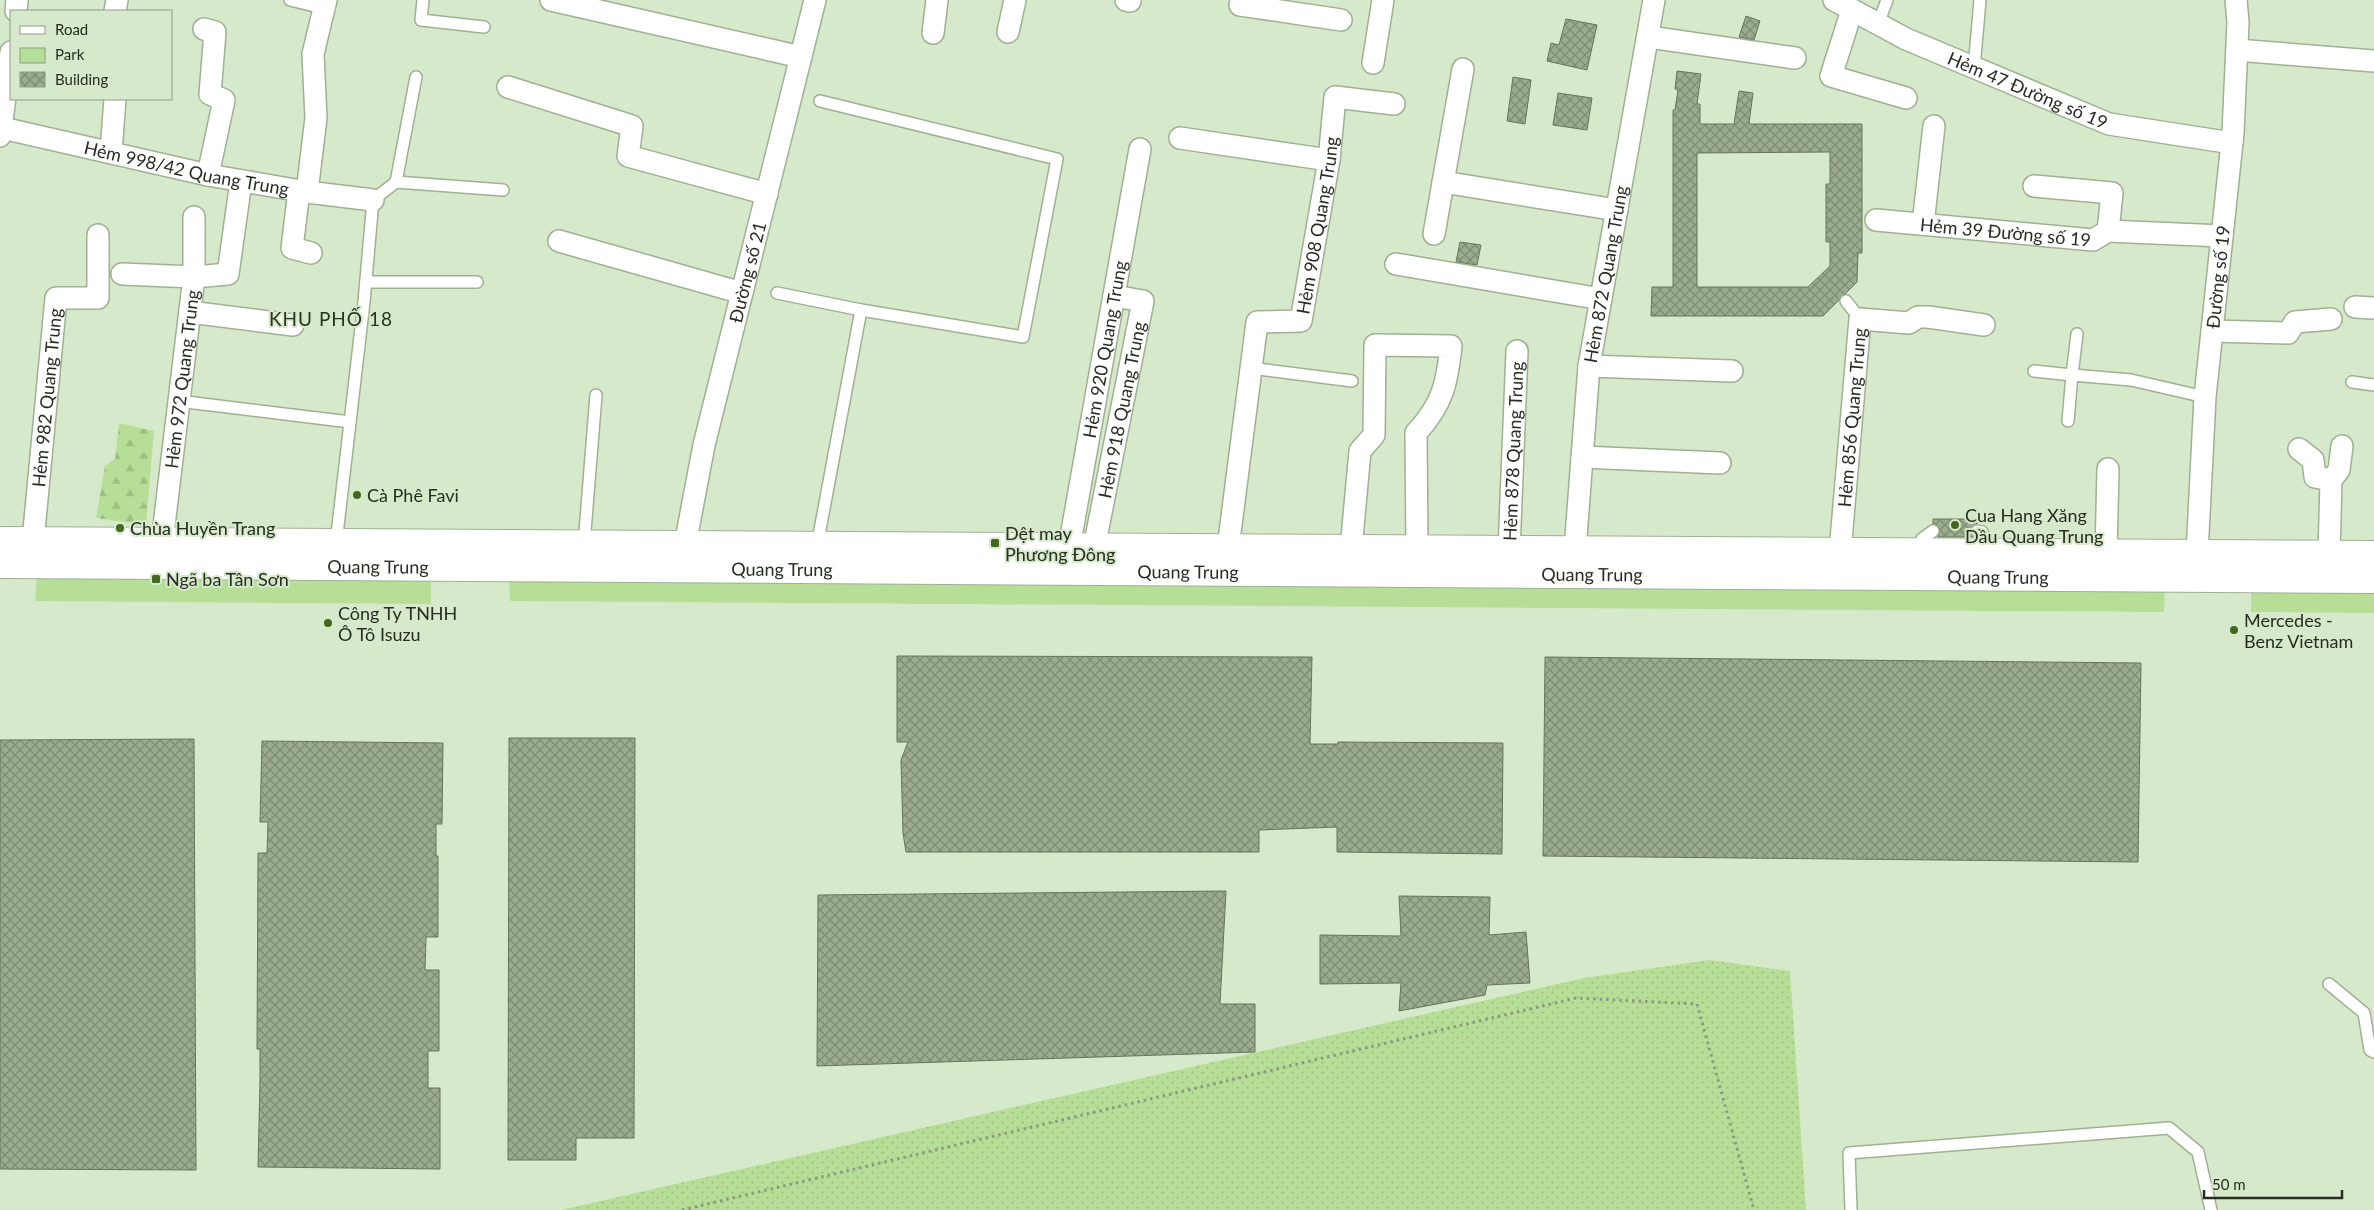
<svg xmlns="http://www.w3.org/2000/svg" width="2374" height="1210" viewBox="0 0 2374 1210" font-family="Lato,sans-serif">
<defs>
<pattern id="grass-dots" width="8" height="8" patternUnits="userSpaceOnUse" patternTransform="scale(1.25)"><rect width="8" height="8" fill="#b6de97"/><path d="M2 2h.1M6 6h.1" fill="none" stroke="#9cbf82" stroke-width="1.8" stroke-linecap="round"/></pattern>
<pattern id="forest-firs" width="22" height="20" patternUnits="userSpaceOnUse" patternTransform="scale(1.25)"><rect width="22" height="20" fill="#b6de97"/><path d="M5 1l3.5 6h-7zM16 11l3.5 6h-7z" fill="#9cbf82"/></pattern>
<pattern id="building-cross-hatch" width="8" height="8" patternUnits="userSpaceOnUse" patternTransform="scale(1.25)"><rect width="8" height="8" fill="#9aab8e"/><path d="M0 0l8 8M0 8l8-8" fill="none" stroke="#7d8c74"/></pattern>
</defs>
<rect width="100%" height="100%" fill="#d7e9cb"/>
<path fill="url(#grass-dots)" d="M1710 960 1790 971 1806 1210H561L1584 978Z"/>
<path fill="url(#forest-firs)" d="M119 423 154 431 146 525 96 518 105 466 115 459Z"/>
<g fill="#b6de97">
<path d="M37 576 431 578V604L35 601Z"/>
<path d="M509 578 2165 587 2164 612 510 601Z"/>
<path d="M2251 586 2374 587V613L2251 612Z"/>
</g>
<g fill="url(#building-cross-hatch)" stroke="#66755a" fill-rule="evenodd">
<path d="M1746 16 1760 21 1754 40 1739 37Z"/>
<path d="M1566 19 1597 25 1587 70 1547 61 1551 43 1559 45Z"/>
<path d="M1677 71 1701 74 1697 104H1700V124H1734L1739 91 1753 93 1749 124H1862V253H1858L1857 282 1823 316H1651L1652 287H1673V110H1675L1678 90 1675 89ZM1830 152V184H1826V242H1830V266L1808 287H1697V153Z"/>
<path d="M1513 77 1531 80 1525 124 1507 121Z"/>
<path d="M1558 93 1592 98 1587 130 1553 125Z"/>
<path d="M1460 242 1481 245 1477 265 1456 262Z"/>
<path d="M1933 519H1977V524L1970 529 1973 537H1938L1940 530 1936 524H1933Z"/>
<path d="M897 656 1312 657 1310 744H1338V742L1503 743 1502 854 1337 852V827L1259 830V852H906L903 833 901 760 908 742H897Z"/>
<path d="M1545 657 2141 663 2138 862 1543 856Z"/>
<path d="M509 738H635L634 1138H576V1160H508Z"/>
<path d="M194 739 196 1170 0 1169V740Z"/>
<path d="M262 741 443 743 442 824H436V856H438V937H426L425 970H439V1051H428V1088H440V1169L258 1167 260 1081V1049H257L258 853H267L268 822H260Z"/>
<path d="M1226 891 1220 1004H1255V1052L817 1066 818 895Z"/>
<path d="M1399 896 1490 897 1489 935 1526 932 1530 983 1487 985 1485 995 1399 1011 1401 983 1320 984V935L1401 936Z"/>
</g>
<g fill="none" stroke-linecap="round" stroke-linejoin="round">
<g stroke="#9fb093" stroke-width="14">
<g id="service">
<path d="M290 0 323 8"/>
<path d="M423 0 421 20 484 27"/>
<path d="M1878 24 1887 0"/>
<path d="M1974 68 1980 0"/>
<path d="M396 182 503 190"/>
<path d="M366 282H477"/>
<path d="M777 293 861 310 1023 337 1057 159 820 101"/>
<path d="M1846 301 1860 319"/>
<path d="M1251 368 1352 381"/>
<path d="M2034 371 2072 375 2077 334"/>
<path d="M2352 382 2374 385"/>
<path d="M178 401 350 422"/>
<path d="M2068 421 2072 375 2131 380 2205 397"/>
<path d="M1977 531 1982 532 1990 551"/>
<path d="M336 543 364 302 373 200 396 182 416 77"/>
<path d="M584 544 596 395"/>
<path d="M817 546 861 310"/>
<path d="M1919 551 1922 539 1933 531"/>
<path d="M2329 984 2364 1013 2370 1050 2374 1052"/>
<path d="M1851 1210 1849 1153 2169 1128 2198 1152 2211 1210"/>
</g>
</g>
<g stroke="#9fb093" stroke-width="24">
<g id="minor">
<path d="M551 0 801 57"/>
<path d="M1126 0 1130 1"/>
<path id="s1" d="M1834 0 1906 39 2109 124 2232 143"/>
<path d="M1240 5 1341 20"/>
<path d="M1852 10 1831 76 1906 98"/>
<path d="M16 11 17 0"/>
<path d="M115 11 117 0"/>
<path d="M204 29 215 32 210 94 224 100 208 175"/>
<path d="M1008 32 1015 0"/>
<path d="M933 33 937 0"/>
<path d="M1649 37 1795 58"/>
<path d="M2237 50 2374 61"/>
<path d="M1373 63 1383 0"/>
<path d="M508 87 632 126 628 156 767 194"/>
<path id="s2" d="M2 128 208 175 307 192 373 200"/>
<path d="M0 136 11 52"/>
<path d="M1180 138 1329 160"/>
<path d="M111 152 115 99"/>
<path d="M1443 182 1617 210"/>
<path d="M2034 186 2112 193 2108 231"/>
<path d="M299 191 292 248 311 253"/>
<path d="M307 192 316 118 313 54 326 0"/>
<path id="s3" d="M1876 220 2093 240 2108 231 2222 236"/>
<path d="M1923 224 1934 126"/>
<path d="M1434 234 1463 69"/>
<path d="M559 241 742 293"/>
<path d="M1396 264 1601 299"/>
<path d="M122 274 194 277 228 274 241 181"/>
<path d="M2355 307 2374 308"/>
<path d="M190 312 293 325"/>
<path d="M2212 331 2288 333 2295 322 2331 319"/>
<path d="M1589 366 1732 371"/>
<path d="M2299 449 2313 460 2315 477 2331 480 2329 555"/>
<path d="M1582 457 1720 463"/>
<path d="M2331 480 2339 470 2342 446"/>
<path id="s4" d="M33 541 56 298H98V235"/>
<path id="s5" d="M162 542 194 277V217"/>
<path id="s6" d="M685 545 704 445 815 0"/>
<path id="s7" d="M1069 548 1140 149"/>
<path id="s8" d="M1094 548 1143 301 1114 296"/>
<path id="s9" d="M1228 548 1257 322 1301 321 1329 160 1335 97 1394 104"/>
<path d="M1351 549 1360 451 1374 435 1375 345 1451 346C1447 383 1443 404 1416 433L1417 549"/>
<path id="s10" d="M1509 550 1517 351"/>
<path id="s11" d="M1575 550 1589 366 1654 0"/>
<path id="s12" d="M1840 552 1860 319 1909 323 1918 317H1928L1984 325"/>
<path d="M2106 554 2108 469"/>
<path id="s13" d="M2197 554 2205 397 2233 133 2238 22 2236 0"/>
</g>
</g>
<g stroke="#9fb093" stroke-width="30">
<g id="primary">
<path d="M0 541 2374 555"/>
<path id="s14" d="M0 564 2374 579"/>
</g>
</g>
<path stroke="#8b9882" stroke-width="3" stroke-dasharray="2.5 4" stroke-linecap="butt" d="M682 1210 1576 998 1697 1004 1754 1210"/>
<use href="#service" stroke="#fff" stroke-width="11"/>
<use href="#minor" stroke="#fff" stroke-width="21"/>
<use href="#primary" stroke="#fff" stroke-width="28"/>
</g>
<g fill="#43671f" stroke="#d7e9cb" stroke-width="2">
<circle cx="357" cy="495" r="5"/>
<circle cx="1955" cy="525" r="5"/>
<circle cx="120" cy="528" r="5"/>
<rect x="990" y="538" width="10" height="10" rx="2.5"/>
<rect x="151" y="574" width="10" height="10" rx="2.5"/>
<circle cx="328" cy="623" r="5"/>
<circle cx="2234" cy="630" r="5"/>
</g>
<g text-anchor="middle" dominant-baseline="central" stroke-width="4" stroke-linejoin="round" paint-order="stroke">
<g font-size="18" fill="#262d21" stroke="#d7e9cb">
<text stroke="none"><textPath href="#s1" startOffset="214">Hẻm 47 Đường số 19</textPath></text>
<text stroke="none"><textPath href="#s2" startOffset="189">Hẻm 998/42 Quang Trung</textPath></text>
<text stroke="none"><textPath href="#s9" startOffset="369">Hẻm 908 Quang Trung</textPath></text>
<text stroke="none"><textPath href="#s3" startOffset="130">Hẻm 39 Đường số 19</textPath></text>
<text stroke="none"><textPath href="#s6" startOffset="280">Đường số 21</textPath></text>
<text stroke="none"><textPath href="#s11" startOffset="278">Hẻm 872 Quang Trung</textPath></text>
<text stroke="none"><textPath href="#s13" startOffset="278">Đường số 19</textPath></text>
<text stroke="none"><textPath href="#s7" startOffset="202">Hẻm 920 Quang Trung</textPath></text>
<text stroke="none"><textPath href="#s5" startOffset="164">Hẻm 972 Quang Trung</textPath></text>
<text stroke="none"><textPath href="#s4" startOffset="144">Hẻm 982 Quang Trung</textPath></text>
<text stroke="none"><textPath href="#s8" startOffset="141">Hẻm 918 Quang Trung</textPath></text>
<text stroke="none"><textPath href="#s12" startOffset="135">Hẻm 856 Quang Trung</textPath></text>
<text stroke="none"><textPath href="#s10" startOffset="99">Hẻm 878 Quang Trung</textPath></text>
<text stroke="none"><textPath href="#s14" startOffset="378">Quang Trung</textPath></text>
<text stroke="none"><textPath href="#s14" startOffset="782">Quang Trung</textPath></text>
<text stroke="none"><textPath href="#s14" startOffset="1188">Quang Trung</textPath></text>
<text stroke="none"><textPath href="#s14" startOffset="1592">Quang Trung</textPath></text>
<text stroke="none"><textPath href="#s14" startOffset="1998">Quang Trung</textPath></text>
</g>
<g font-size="18" fill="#262d21" stroke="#d7e9cb" text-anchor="start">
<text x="367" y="495">Cà Phê Favi</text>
<text x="1965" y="515">Cua Hang Xăng<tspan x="1965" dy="21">Dầu Quang Trung</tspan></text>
<text x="130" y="528">Chùa Huyền Trang</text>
<text x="1005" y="533">Dệt may<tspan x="1005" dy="21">Phương Đông</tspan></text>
<text x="166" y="579">Ngã ba Tân Sơn</text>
<text x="338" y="613">Công Ty TNHH<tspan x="338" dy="21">Ô Tô Isuzu</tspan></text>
<text x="2244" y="620">Mercedes -<tspan x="2244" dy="21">Benz Vietnam</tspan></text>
</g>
<g font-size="19" letter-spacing="1" fill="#27341c" stroke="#d7e9cb">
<text x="331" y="318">KHU PHỐ 18</text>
</g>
</g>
<rect x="10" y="10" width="162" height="90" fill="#d7e9cb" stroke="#909e87"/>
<rect x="20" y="26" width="25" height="8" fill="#ffffff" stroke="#909e87"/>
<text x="55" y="35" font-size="15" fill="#262d21">Road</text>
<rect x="20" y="48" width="25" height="15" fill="#b6de97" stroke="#909e87"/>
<text x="55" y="60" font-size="15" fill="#262d21">Park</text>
<rect x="20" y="72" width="25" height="15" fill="url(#building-cross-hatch)" stroke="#909e87"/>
<text x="55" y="85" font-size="15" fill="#262d21">Building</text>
<path d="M2204 1190v8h138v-8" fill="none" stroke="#262d21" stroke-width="2.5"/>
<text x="2212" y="1190" font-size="15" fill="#262d21" stroke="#d7e9cb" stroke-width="4" paint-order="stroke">50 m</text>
</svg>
